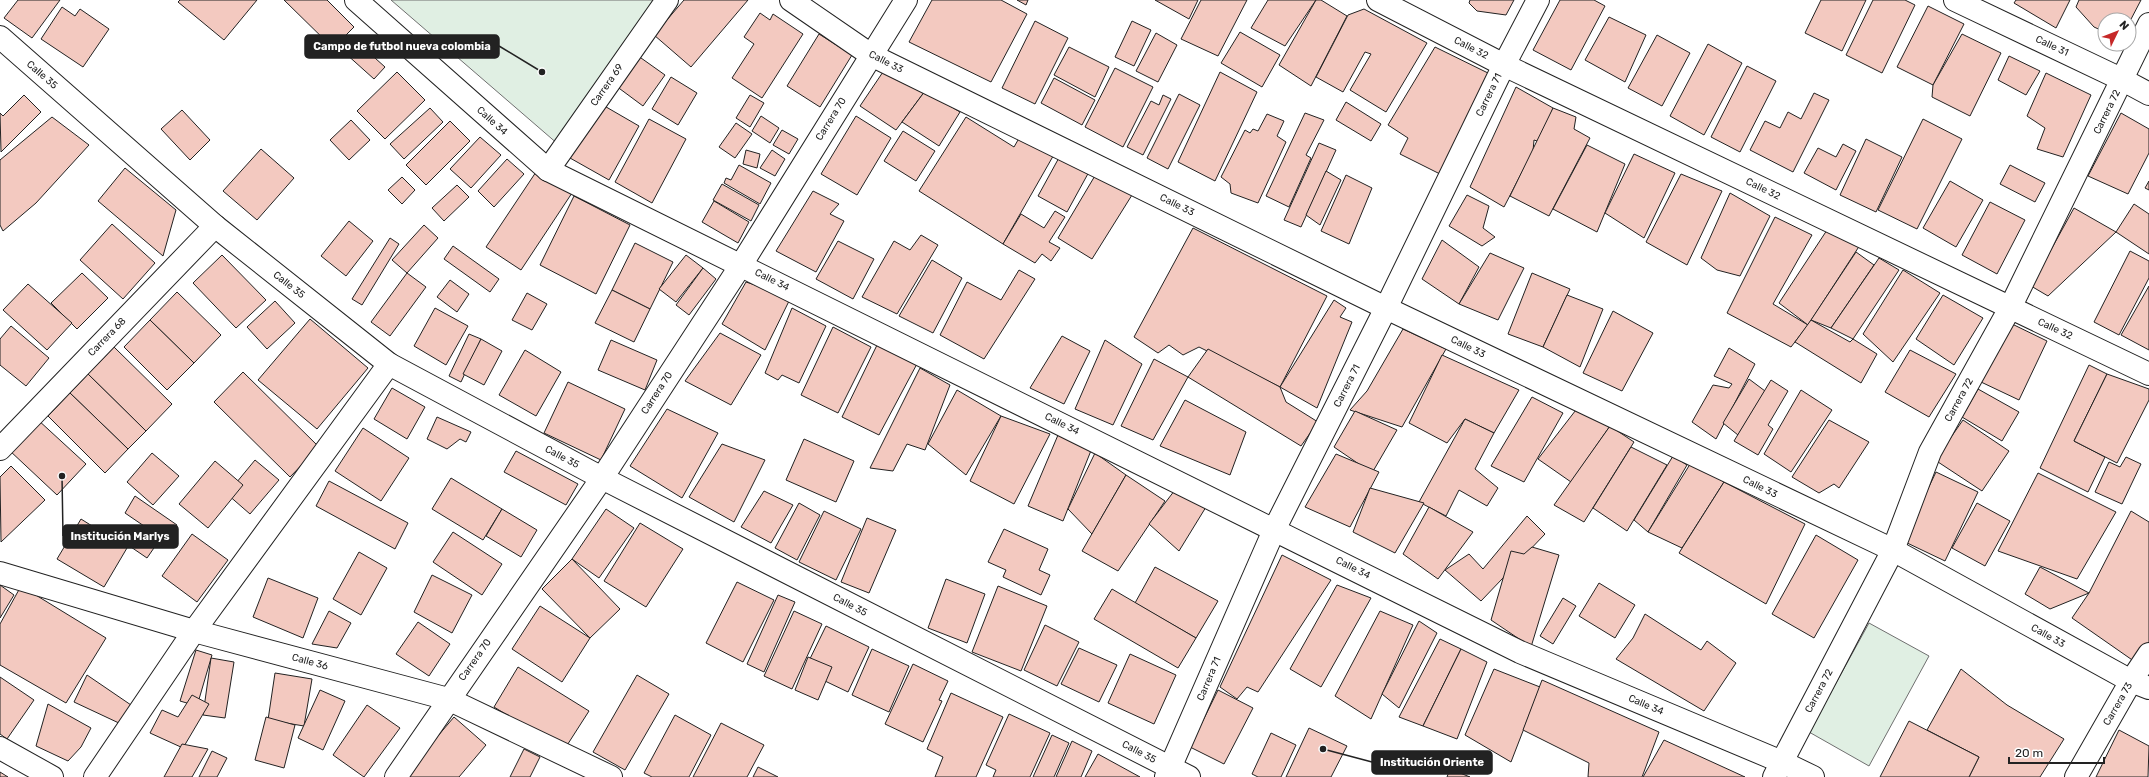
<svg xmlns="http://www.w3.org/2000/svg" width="2149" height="777" viewBox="0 0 2149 777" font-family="Rubik,sans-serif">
<rect width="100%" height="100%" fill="#fff"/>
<g fill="#e0efe3" stroke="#6f6f6f">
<path d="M391 0H661L559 145Z"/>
<path d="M1869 623 1929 656 1869 766 1809 732Z"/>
</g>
<g fill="#f3c9c0" stroke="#222">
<path d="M18 0H60L32 38 4 18Z"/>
<path d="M180 0H257L224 40 178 2Z"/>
<path d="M284 0H327L354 27 333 48Z"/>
<path d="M684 0H748L691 67 654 35Z"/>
<path d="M932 0H1001L1027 14 991 82 909 42Z"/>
<path d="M1017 0H1028L1026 5Z"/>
<path d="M1155 0H1198L1189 19Z"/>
<path d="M1201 0H1247L1218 56 1181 39Z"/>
<path d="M1268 0H1316L1285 46 1251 28Z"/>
<path d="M1316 0H1321L1347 16 1311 86 1279 65Z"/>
<path d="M1470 0H1514L1506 15 1477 11 1469 3Z"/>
<path d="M1560 0H1594L1605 6 1571 70 1533 50Z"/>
<path d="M1821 0H1866L1842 51 1805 33Z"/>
<path d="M1873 0H1905L1915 5 1882 73 1846 55Z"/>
<path d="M2016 0H2070L2056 28 2014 3Z"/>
<path d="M2079 0H2141L2129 23V20H2105V32L2094 27 2076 7Z"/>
<path d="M1928 6 1964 24 1933 85 1897 67Z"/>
<path d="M62 7 75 16 80 9 109 29 83 67 41 39Z"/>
<path d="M1364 9 1427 43 1386 112 1350 90 1371 54 1365 52 1343 92 1316 77 1348 15Z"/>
<path d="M760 13 770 20 773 14 803 34 762 98 732 78 754 44 744 37Z"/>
<path d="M1609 17 1646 35 1625 82 1585 60Z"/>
<path d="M1035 21 1068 38 1035 104 1002 88Z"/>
<path d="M1132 21 1151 30 1134 66 1115 57Z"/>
<path d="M1240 32 1280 55 1262 87 1221 63Z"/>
<path d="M1156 33 1177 45 1158 82 1136 71Z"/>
<path d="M819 34 852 55 820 107 787 86Z"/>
<path d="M1962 34 2001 53 1970 116 1932 97 1933 85Z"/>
<path d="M1657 35 1690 53 1662 106 1628 88Z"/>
<path d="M356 41 385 67 374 79 345 53Z"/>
<path d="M1708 44 1742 63 1704 135 1670 116Z"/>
<path d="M1069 47 1109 67 1095 97 1054 75Z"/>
<path d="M1435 47 1490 74 1440 174 1400 154 1408 138 1388 125Z"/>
<path d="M634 53 665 75 643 106 612 83Z"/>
<path d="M2009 56 2040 71 2026 95 1998 80Z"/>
<path d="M887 66 925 91 896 130 860 106Z"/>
<path d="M1747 66 1776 81 1740 152 1711 137Z"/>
<path d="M1115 68 1153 87 1123 147 1085 127Z"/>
<path d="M397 72 425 100 385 139 357 111Z"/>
<path d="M1220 72 1257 92 1215 181 1178 162Z"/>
<path d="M2046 73 2091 95 2063 157 2037 149 2045 128 2027 116Z"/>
<path d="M671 77 697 93 678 125 652 109Z"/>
<path d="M1054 78 1095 100 1082 125 1041 103Z"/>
<path d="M1516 87 1553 108 1540 142 1534 140 1533 151 1504 207 1470 187Z"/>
<path d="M925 91 960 112 939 146 902 122Z"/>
<path d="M1814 93 1829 100 1793 172 1750 150 1765 121 1780 128 1788 112 1801 119Z"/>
<path d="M1179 94 1200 105 1168 169 1147 158Z"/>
<path d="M24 95 41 112 1 152 0 113 3 116Z"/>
<path d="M750 95 764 103 750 127 736 118Z"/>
<path d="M1163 95 1171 99 1143 155 1127 147 1151 101 1159 105Z"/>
<path d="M1346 102 1381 124 1371 141 1336 120Z"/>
<path d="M601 104 639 126 609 180 570 158Z"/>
<path d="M430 108 443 122 404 159 390 144Z"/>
<path d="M1553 108 1576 117 1574 129 1590 138 1549 216 1510 196Z"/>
<path d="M182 110 210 140 190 160 161 129Z"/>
<path d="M1305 113 1324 120 1306 155 1311 158 1289 207 1266 196Z"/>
<path d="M2121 113 2149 129V153L2128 194 2088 176Z"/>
<path d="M1267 114 1284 121 1277 136 1286 142 1258 203 1231 193 1230 184 1221 177 1245 130 1250 133 1253 129 1258 131Z"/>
<path d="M761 116 779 128 770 143 752 131Z"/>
<path d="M856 116 891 138 857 195 821 174Z"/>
<path d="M52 117 89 145 36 203 3 231 0 225V160Z"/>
<path d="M966 117 1014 147 1022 133 1056 151 1003 244 919 191Z"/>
<path d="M649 119 686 139 652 203 615 182Z"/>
<path d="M1923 119 1962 139 1917 229 1878 210Z"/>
<path d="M351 120 370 140 349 160 330 140Z"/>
<path d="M450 121 470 141 426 185 406 165Z"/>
<path d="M736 123 752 134 735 158 719 147Z"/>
<path d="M782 130 798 139 789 154 773 145Z"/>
<path d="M903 131 935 151 916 181 884 161Z"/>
<path d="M480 137 501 155 471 188 450 169Z"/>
<path d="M1866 139 1902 157 1876 212 1840 195Z"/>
<path d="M1319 143 1336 150 1301 227 1284 220Z"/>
<path d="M1843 144 1856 151 1836 190 1804 173 1818 148 1836 157Z"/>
<path d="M1587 145 1625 164 1597 232 1553 209Z"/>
<path d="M261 149 294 178 257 220 223 191Z"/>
<path d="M746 150 760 154 757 168 743 164Z"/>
<path d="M772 150 785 159 775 176 760 168Z"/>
<path d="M1061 154 1090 170 1067 212 1038 196Z"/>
<path d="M1634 154 1675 173 1644 238 1605 213Z"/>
<path d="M507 159 524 174 494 207 478 191Z"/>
<path d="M739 165 771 183 760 204 724 183 726 178 731 180Z"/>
<path d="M2010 165 2045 183 2035 202 2000 184Z"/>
<path d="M125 168 176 210 163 256 98 201Z"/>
<path d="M538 169 572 193 521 270 486 247Z"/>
<path d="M1326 171 1341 180 1320 225 1306 215Z"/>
<path d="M1096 174 1132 195 1092 259 1058 238Z"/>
<path d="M1681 174 1722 191 1687 265 1646 242Z"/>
<path d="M1346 175 1372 188 1349 244 1321 231Z"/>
<path d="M402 177 415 190 402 204 388 190Z"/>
<path d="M1950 181 1983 200 1956 247 1923 228Z"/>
<path d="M2149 181V190L2145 188Z"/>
<path d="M722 184 759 205 751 221 713 200Z"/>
<path d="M457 185 469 197 444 221 432 208Z"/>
<path d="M813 191 839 204 830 214 844 221 816 272 776 251Z"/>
<path d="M1730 193 1770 216 1740 276 1717 270 1701 258Z"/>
<path d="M1467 195 1489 206 1483 228 1495 237 1482 246 1449 226Z"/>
<path d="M574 196 630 225 596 294 540 265Z"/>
<path d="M714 201 749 222 738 243 702 222Z"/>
<path d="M1990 202 2025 220 1997 274 1962 255Z"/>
<path d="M2134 204 2149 214V254L2116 232Z"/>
<path d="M2074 208 2116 232 2048 296 2031 286Z"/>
<path d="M1055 211 1065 217 1049 242 1060 248 1051 261 1042 254 1035 263 1003 244 1021 214 1044 228Z"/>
<path d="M1775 217 1812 235 1773 304 1808 325 1791 347 1727 313Z"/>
<path d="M349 221 373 241 346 276 321 256Z"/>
<path d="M112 224 155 263 123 299 80 260Z"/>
<path d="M424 225 438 238 407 273 392 260Z"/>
<path d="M1829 227 1860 245 1808 325 1779 303Z"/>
<path d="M1193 228 1327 296 1280 387 1199 347 1183 355 1169 345 1158 353 1134 337Z"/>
<path d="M921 235 938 245 897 314 862 297 894 241 910 250Z"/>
<path d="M390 238 399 244 362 305 352 299Z"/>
<path d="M1442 240 1479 267 1459 304 1422 279Z"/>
<path d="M838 241 874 259 853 299 816 279Z"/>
<path d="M635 243 673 262 650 309 612 290Z"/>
<path d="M453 246 499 279 490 292 444 259Z"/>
<path d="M2130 251 2149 261V278L2119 335 2094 322Z"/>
<path d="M1856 252 1874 265 1831 328 1811 320Z"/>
<path d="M1490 253 1524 268 1498 320 1459 304Z"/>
<path d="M222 255 266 300 236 328 193 283Z"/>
<path d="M686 255 703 268 676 302 659 289Z"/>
<path d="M1879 258 1899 270 1853 339 1831 328Z"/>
<path d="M932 260 962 278 933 333 899 316Z"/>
<path d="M703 268 716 279 689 315 676 305Z"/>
<path d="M1019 270 1035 279 984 359 940 335 967 282 1001 300Z"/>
<path d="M1903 270 1940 293 1893 362 1863 334Z"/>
<path d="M82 273 108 298 77 329 51 303Z"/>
<path d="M407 273 426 287 390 336 371 322Z"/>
<path d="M1532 273 1570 289 1543 347 1508 334Z"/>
<path d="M450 280 469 294 457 312 437 297Z"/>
<path d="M746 282 791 297 765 350 722 324Z"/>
<path d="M28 284 72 323 47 350 3 310Z"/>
<path d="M2149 286V350L2121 335Z"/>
<path d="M612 290 650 309 634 342 595 323Z"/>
<path d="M177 292 221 335 194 363 150 320Z"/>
<path d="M527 293 547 304 532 330 512 320Z"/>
<path d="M1567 295 1603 309 1580 367 1543 347Z"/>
<path d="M1943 295 1983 318 1954 365 1916 339Z"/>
<path d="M1334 300 1346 308 1340 317 1352 322 1317 408 1280 387Z"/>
<path d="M275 301 295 323 267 349 247 327Z"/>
<path d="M435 308 468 326 446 365 414 346Z"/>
<path d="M792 308 826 326 799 383 782 375 778 380 765 373Z"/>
<path d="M1613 311 1653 333 1622 391 1583 373Z"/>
<path d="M310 319 368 368 317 429 258 380Z"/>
<path d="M150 320 194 363 167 390 124 347Z"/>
<path d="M1811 320 1850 342 1853 339 1877 354 1861 383 1795 342Z"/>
<path d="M2010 323 2047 341 2019 400 1981 382Z"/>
<path d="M11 326 49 358 26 386 0 365V339Z"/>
<path d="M833 327 871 347 838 413 801 395Z"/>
<path d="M1403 329 1446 349 1402 427 1350 410 1367 391Z"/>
<path d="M720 333 761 355 731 405 685 381Z"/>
<path d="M469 334 481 339 461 382 449 376Z"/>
<path d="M1062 336 1090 351 1064 404 1030 388Z"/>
<path d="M481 339 502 351 484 385 463 374Z"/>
<path d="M611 340 657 360 645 390 598 370Z"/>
<path d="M1105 340 1142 364 1113 425 1075 409Z"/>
<path d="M878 343 918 362 879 435 842 417Z"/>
<path d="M114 347 172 404 146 431 88 374Z"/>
<path d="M1729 348 1755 364 1716 439 1692 422 1713 385 1729 388 1732 384 1714 376Z"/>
<path d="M1208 349 1280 387 1286 402 1318 422 1301 446 1188 377Z"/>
<path d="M525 350 561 372 536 416 499 395Z"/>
<path d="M1910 350 1956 374 1929 417 1885 392Z"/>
<path d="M1442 355 1519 390 1494 433 1465 419 1447 443 1409 423Z"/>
<path d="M1154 359 1188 377 1153 440 1121 426Z"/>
<path d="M2089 365 2107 374 2074 441 2105 457 2088 492 2040 468Z"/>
<path d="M920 368 950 385 925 450 907 444 893 471 870 468Z"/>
<path d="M243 372 319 447 290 477 214 402Z"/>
<path d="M88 374 146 431 128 449 70 393Z"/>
<path d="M2107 374 2149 389V400L2117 463 2074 441Z"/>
<path d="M1749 379 1765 391 1738 435 1723 423Z"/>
<path d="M1771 380 1788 391 1768 425 1773 429 1758 455 1734 441Z"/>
<path d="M568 382 625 409 601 460 544 433Z"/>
<path d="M392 388 425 407 407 439 374 419Z"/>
<path d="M1978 389 2019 412 2002 441 1962 417Z"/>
<path d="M957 390 1001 416 966 475 928 444Z"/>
<path d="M1801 390 1832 410 1791 472 1764 454Z"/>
<path d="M70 393 128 449 105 473 48 416Z"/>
<path d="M1532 397 1563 413 1524 482 1491 466Z"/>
<path d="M1185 400 1246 432 1230 475 1160 446Z"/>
<path d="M1579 406 1610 426 1571 482 1538 459Z"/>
<path d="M667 409 718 433 682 498 630 466Z"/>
<path d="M1355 411 1397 430 1372 473 1334 447Z"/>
<path d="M1001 416 1050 434 1014 504 970 481Z"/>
<path d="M437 417 471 432 466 442 460 439 447 449 427 439Z"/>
<path d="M37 419 86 464 57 495 9 450Z"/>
<path d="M1465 419 1494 433 1475 469 1498 488 1487 506 1459 490 1446 516 1419 502Z"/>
<path d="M1829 420 1869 442 1839 488 1834 484 1819 493 1792 477Z"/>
<path d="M1963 420 2009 451 1982 491 1935 460Z"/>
<path d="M1610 426 1634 442 1584 522 1554 505Z"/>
<path d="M363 428 409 458 381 501 335 471Z"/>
<path d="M1058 435 1092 448 1063 521 1028 506Z"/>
<path d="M804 439 854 461 836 502 786 480Z"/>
<path d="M722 444 765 460 734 522 689 497Z"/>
<path d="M1631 447 1667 465 1627 531 1593 508Z"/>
<path d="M516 451 578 484 566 505 504 472Z"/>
<path d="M152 453 179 476 153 505 127 482Z"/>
<path d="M1095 453 1126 475 1092 534 1068 509Z"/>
<path d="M1336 454 1379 472 1350 527 1305 507Z"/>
<path d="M1673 456 1687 465 1648 532 1634 520Z"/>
<path d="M2126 457 2141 464 2122 504 2095 492 2109 462 2120 467Z"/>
<path d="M255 460 279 480 250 514 227 494Z"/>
<path d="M215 461 243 485 208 528 179 504Z"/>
<path d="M1692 461 1724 482 1682 548 1648 532Z"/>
<path d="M11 466 45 500 1 542 0 477Z"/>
<path d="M1936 472 1978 492 1945 561 1903 541Z"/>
<path d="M2038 473 2116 512 2077 579 1998 551Z"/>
<path d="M1126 475 1165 501 1118 571 1082 551Z"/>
<path d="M451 478 502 509 483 540 432 509Z"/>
<path d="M329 481 408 523 395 549 316 506Z"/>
<path d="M1724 482 1805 524 1766 604 1679 553Z"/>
<path d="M1178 486 1206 507 1179 551 1149 524Z"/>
<path d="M1370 488 1424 503 1395 553 1353 532Z"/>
<path d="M764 491 793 505 771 543 741 527Z"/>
<path d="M135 496 177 525 166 541 125 513Z"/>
<path d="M799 503 820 515 797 560 775 548Z"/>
<path d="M1977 503 2010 521 1985 566 1952 548Z"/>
<path d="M1429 507 1473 532 1438 579 1403 554Z"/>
<path d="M502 509 537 530 521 557 486 536Z"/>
<path d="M606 509 634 528 599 578 572 559Z"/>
<path d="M824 511 861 529 836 580 799 562Z"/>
<path d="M2131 511 2149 522V642L2138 664 2072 618 2089 593Z"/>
<path d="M1527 516 1545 534 1481 601 1445 570 1469 554 1483 569Z"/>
<path d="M867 518 896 530 869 593 841 582Z"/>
<path d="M81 519 127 548 104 587 57 559Z"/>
<path d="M640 523 683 549 646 607 604 581Z"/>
<path d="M1004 529 1048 549 1039 570 1050 575 1041 595 1003 577 1006 570 988 562Z"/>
<path d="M137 532 156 545 147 558 128 545Z"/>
<path d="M453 532 502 564 482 595 433 562Z"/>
<path d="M192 534 228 560 197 602 162 576Z"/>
<path d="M1816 535 1858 560 1814 638 1772 614Z"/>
<path d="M1532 547 1559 555 1531 647 1491 620 1511 551 1524 554Z"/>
<path d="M359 552 387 568 361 615 333 599Z"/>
<path d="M1282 555 1331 580 1258 692 1247 687 1237 699 1220 687Z"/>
<path d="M572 559 620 609 590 638 542 589Z"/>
<path d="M1155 567 1218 601 1196 638 1135 603Z"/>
<path d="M2040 567 2089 593 2050 609 2025 594Z"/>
<path d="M432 575 472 595 452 633 414 612Z"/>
<path d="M268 578 318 598 303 638 253 617Z"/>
<path d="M946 579 985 594 967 643 928 628Z"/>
<path d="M737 582 774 600 743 662 706 643Z"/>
<path d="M1599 583 1635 605 1615 638 1579 616Z"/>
<path d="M0 585 14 595 0 618Z"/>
<path d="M1337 585 1371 598 1321 687 1290 669Z"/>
<path d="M21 586 106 638 66 703 0 665V624Z"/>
<path d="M998 586 1047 606 1021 671 972 652Z"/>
<path d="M1112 589 1196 638 1178 668 1094 619Z"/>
<path d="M778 595 795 602 764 672 747 664Z"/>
<path d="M1563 598 1576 606 1553 644 1540 636Z"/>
<path d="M540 606 590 638 562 682 512 649Z"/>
<path d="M329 611 351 623 337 648 312 644Z"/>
<path d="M794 611 822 624 792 689 764 676Z"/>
<path d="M1380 611 1413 625 1371 719 1335 696Z"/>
<path d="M1645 614 1701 650 1707 641 1736 663 1704 711 1616 659 1633 638Z"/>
<path d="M1419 621 1437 633 1399 708 1382 694Z"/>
<path d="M418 622 450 644 429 676 396 654Z"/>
<path d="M1045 625 1079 642 1057 686 1024 670Z"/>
<path d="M826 626 869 647 848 692 804 671Z"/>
<path d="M1440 639 1461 649 1423 726 1399 717Z"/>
<path d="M1079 648 1117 665 1099 702 1061 684Z"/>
<path d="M872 649 909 666 889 712 852 695Z"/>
<path d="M1461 649 1487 662 1457 739 1423 726Z"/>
<path d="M196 650 212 655 197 706 180 701Z"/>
<path d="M1130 654 1176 675 1154 724 1108 703Z"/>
<path d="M808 657 832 667 818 700 795 690Z"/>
<path d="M211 658 234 662 225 718 203 715Z"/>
<path d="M913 664 948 681 939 700 942 701 923 742 885 724Z"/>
<path d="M518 667 589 711 564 750 494 707Z"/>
<path d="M1494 669 1540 687 1511 762 1465 735Z"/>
<path d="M1961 669 2007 705 2064 739 2040 777H1969L1979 757 1927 730Z"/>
<path d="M275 673 312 679 304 726 268 720Z"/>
<path d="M87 675 131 705 121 724 74 702Z"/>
<path d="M637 675 669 694 625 770 593 752Z"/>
<path d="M0 677 34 700 7 739 0 734Z"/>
<path d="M1542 680 1659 732 1642 777H1588L1589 763 1523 730Z"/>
<path d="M320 690 345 701 323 750 298 738Z"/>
<path d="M1218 690 1253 708 1224 764 1190 747Z"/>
<path d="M951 693 1003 717 976 777H935L943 757 927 749Z"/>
<path d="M192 695 209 704 183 748 150 733 162 710 178 717Z"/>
<path d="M48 704 91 728 81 747 68 761 36 746Z"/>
<path d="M367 705 400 728 364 777 333 755Z"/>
<path d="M1009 714 1050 733 1030 777H993L996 770 986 765Z"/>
<path d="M675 715 711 735 689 777H652L644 773Z"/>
<path d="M266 717 295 725 284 768 255 760Z"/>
<path d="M454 717 486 745 459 777H403Z"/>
<path d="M1909 721 1979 757 1969 777H1880Z"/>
<path d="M721 723 764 745 747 777H693Z"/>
<path d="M1309 728 1347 746 1331 777H1286Z"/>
<path d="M2119 730 2149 746 2148 777H2096Z"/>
<path d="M1271 733 1296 745 1281 777H1258L1252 774Z"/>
<path d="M1052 735 1069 743 1054 777H1033Z"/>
<path d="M1664 740 1745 777H1643Z"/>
<path d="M1072 741 1092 751 1081 777H1056Z"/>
<path d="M182 744 208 749 192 777H164Z"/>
<path d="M524 749 540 757 530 777H510Z"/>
<path d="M212 751 227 758 217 777H199Z"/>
<path d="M1098 754 1140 777H1085Z"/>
<path d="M758 767 778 777H753Z"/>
<path d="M1450 769 1470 777H1447Z"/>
<path d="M0 772 8 777H0Z"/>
</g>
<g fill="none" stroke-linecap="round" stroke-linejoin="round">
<g stroke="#222" stroke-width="24">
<g id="minor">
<path d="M356 0 548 170 1520 652 1782 762 1813 777"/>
<path d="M791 0 871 55 1386 308 1893 550 2131 681 2149 688"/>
<path d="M1378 0 1504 65 2149 374"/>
<path d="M1955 0 2123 80 2149 94"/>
<path d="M0 37 215 226 389 364 602 478 1189 777"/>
<path d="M548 170 667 0"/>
<path d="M0 449 215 226"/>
<path d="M0 573 194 631 448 699 611 777"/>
<path d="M0 748 52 777"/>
<path d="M95 777 194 631 389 364"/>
<path d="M396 777 602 478 741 265 906 0"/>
<path d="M1166 777 1275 528 1386 308 1504 65 1538 0"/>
<path d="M1774 777 1893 550 1930 452 2010 308 2149 24"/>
<path d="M2076 777 2131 681 2149 654"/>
</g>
</g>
<use href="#minor" stroke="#fff" stroke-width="22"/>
</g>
<g text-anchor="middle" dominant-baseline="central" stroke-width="3" stroke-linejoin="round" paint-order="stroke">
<g font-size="10" fill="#222" stroke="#fff">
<text transform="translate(2052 46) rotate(25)">Calle 31</text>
<text transform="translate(1471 48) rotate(27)">Calle 32</text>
<text transform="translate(886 62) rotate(27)">Calle 33</text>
<text transform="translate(42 75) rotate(41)">Calle 35</text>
<text transform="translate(607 85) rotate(-55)">Carrera 69</text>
<text transform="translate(1489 95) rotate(-64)">Carrera 71</text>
<text transform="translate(2107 112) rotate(-64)">Carrera 72</text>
<text transform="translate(831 119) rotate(-58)">Carrera 70</text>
<text transform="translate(492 121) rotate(42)">Calle 34</text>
<text transform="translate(1763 189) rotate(26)">Calle 32</text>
<text transform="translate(1177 205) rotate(26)">Calle 33</text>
<text transform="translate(772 280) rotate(26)">Calle 34</text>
<text transform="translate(289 285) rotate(38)">Calle 35</text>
<text transform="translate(2055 329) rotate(25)">Calle 32</text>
<text transform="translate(107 337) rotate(-46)">Carrera 68</text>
<text transform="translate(1468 347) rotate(26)">Calle 33</text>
<text transform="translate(1347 386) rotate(-63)">Carrera 71</text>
<text transform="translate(657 393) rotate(-57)">Carrera 70</text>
<text transform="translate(1959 400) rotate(-61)">Carrera 72</text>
<text transform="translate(1062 424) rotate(26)">Calle 34</text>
<text transform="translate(562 457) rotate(28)">Calle 35</text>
<text transform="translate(1760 487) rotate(26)">Calle 33</text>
<text transform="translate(1353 568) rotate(27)">Calle 34</text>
<text transform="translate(850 605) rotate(27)">Calle 35</text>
<text transform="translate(2048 636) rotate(29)">Calle 33</text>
<text transform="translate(475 660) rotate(-55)">Carrera 70</text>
<text transform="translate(310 662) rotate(15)">Calle 36</text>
<text transform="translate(1209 679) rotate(-67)">Carrera 71</text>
<text transform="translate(1819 691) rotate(-62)">Carrera 72</text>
<text transform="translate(2118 704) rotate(-60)">Carrera 73</text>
<text transform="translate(1646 705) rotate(23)">Calle 34</text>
<text transform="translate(1139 752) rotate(27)">Calle 35</text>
</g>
</g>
<path fill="none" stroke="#222" stroke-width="1.5" d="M542 72L499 46M62 476L63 536M1323 749L1372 762"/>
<g fill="#222" stroke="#fff" stroke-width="1.5">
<circle cx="542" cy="72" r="4"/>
<circle cx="62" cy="476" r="4"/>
<circle cx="1323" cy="749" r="4"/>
</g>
<g fill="#222" stroke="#222" stroke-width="1.5">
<rect x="305" y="35" width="194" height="23" rx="4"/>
<rect x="63" y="525" width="115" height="23" rx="4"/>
<rect x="1372" y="751" width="120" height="23" rx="4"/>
</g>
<g font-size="11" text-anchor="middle" font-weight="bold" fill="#fff">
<text x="402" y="50">Campo de futbol nueva colombia</text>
<text x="120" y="540">Institución Marlys</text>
<text x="1432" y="766">Institución Oriente</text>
</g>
<g transform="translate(2117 32) rotate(47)"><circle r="19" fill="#ffffff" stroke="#a7a7a7"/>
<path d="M0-3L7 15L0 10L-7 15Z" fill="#c62828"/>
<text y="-6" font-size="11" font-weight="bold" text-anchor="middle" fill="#222222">N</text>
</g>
<path d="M2009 757v6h95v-6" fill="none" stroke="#222222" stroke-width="2"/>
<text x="2015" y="757" font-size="12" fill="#222222" stroke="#ffffff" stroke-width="3" paint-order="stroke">20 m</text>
</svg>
